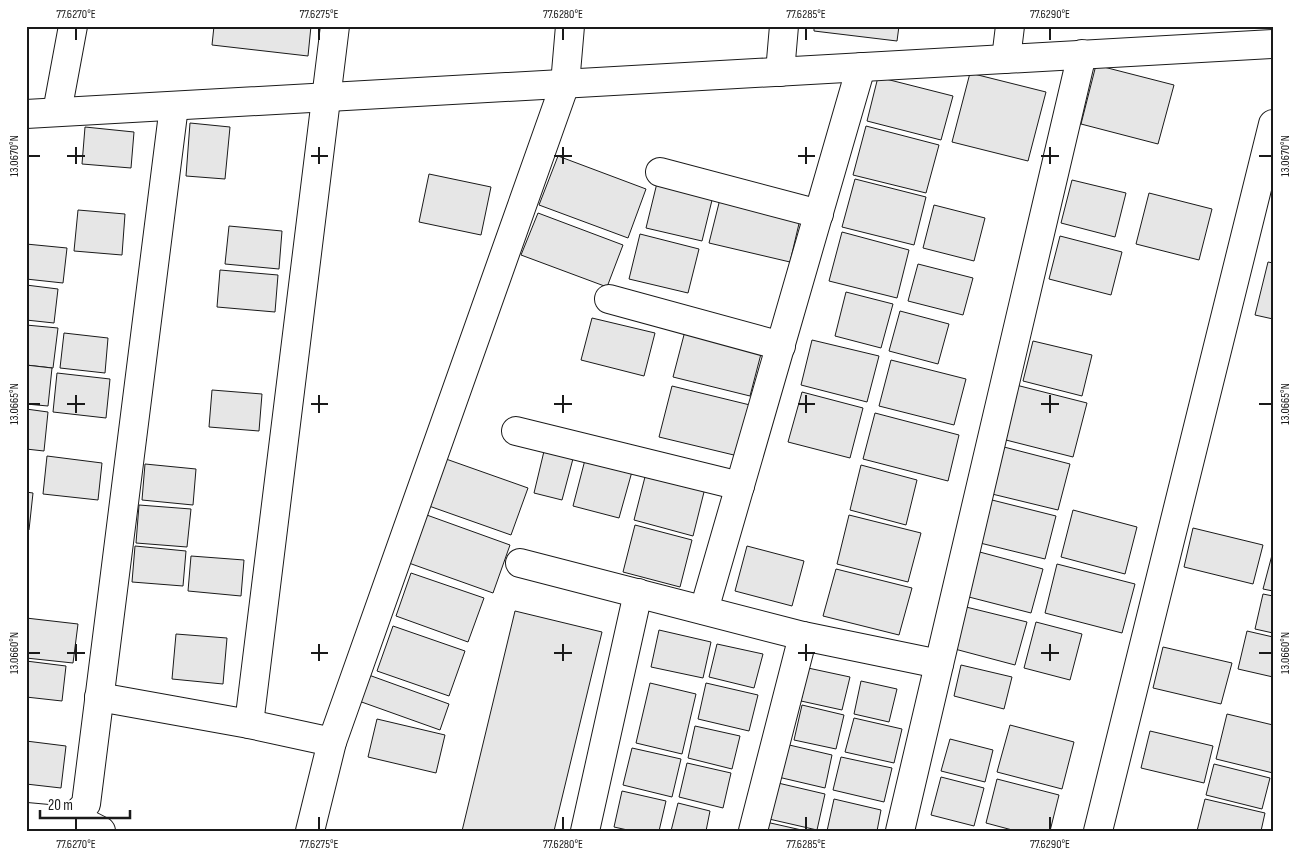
<svg xmlns="http://www.w3.org/2000/svg" width="1299" height="857" viewBox="0 0 1299 857" font-family="'Sofia Sans Condensed',sans-serif">
<rect width="100%" height="100%" fill="#fff"/>
<g fill="#e6e6e6" stroke="#1a1a1a">
<path d="M214 26H311L308 56 212 45Z"/>
<path d="M814 26H899L897 41 814 31Z"/>
<path d="M1096 65 1174 85 1158 144 1081 124Z"/>
<path d="M970 73 1046 92 1028 161 952 142Z"/>
<path d="M878 77 953 96 941 140 867 121Z"/>
<path d="M190 123 230 127 225 179 186 176Z"/>
<path d="M866 126 939 145 926 193 853 175Z"/>
<path d="M85 127 134 132 131 168 82 164Z"/>
<path d="M558 156 646 189 628 238 539 205Z"/>
<path d="M429 174 491 187 481 235 419 222Z"/>
<path d="M855 179 926 197 914 245 842 227Z"/>
<path d="M1072 180 1126 193 1115 237 1061 223Z"/>
<path d="M657 183 713 196 702 241 646 228Z"/>
<path d="M1149 193 1212 209 1199 260 1136 244Z"/>
<path d="M721 195 801 215 790 262 709 243Z"/>
<path d="M934 205 985 218 974 261 923 248Z"/>
<path d="M78 210 125 214 122 255 74 251Z"/>
<path d="M538 213 623 245 607 287 521 255Z"/>
<path d="M229 226 282 231 279 269 225 264Z"/>
<path d="M842 232 909 250 897 298 829 281Z"/>
<path d="M640 234 699 249 688 293 629 279Z"/>
<path d="M1060 236 1122 252 1111 295 1049 279Z"/>
<path d="M26 244 67 248 63 283 26 279Z"/>
<path d="M1268 262 1273 263V319L1255 315Z"/>
<path d="M918 264 973 278 963 315 908 301Z"/>
<path d="M220 270 278 275 275 312 217 307Z"/>
<path d="M26 285 58 289 54 323 26 320Z"/>
<path d="M846 292 893 304 881 348 835 336Z"/>
<path d="M900 311 949 324 938 364 889 351Z"/>
<path d="M592 318 655 333 644 376 581 360Z"/>
<path d="M26 325 58 328 53 368 26 365Z"/>
<path d="M685 331 762 350 750 396 673 377Z"/>
<path d="M64 333 108 338 105 373 60 368Z"/>
<path d="M812 340 879 356 867 402 801 385Z"/>
<path d="M1033 341 1092 355 1082 396 1023 381Z"/>
<path d="M891 360 966 379 954 425 879 406Z"/>
<path d="M26 365 52 368 48 406 26 404Z"/>
<path d="M57 373 110 379 106 418 53 412Z"/>
<path d="M1016 385 1087 403 1073 457 1002 439Z"/>
<path d="M672 386 750 405 738 456 659 437Z"/>
<path d="M212 390 262 394 259 431 209 427Z"/>
<path d="M802 392 863 408 850 458 788 442Z"/>
<path d="M26 409 48 412 44 451 26 449Z"/>
<path d="M875 413 959 435 948 481 863 459Z"/>
<path d="M545 447 574 455 562 500 534 493Z"/>
<path d="M1004 447 1070 464 1058 510 992 494Z"/>
<path d="M47 456 102 463 98 500 43 494Z"/>
<path d="M586 456 633 468 619 518 573 506Z"/>
<path d="M446 459 528 488 511 535 429 506Z"/>
<path d="M145 464 196 469 193 505 142 500Z"/>
<path d="M861 465 917 480 906 525 850 510Z"/>
<path d="M646 473 705 488 693 536 634 520Z"/>
<path d="M26 492 33 493 29 530H26Z"/>
<path d="M988 499 1056 516 1045 559 976 542Z"/>
<path d="M139 505 191 509 187 547 136 543Z"/>
<path d="M1073 510 1137 527 1125 574 1061 557Z"/>
<path d="M424 514 510 545 493 593 406 562Z"/>
<path d="M849 515 921 533 908 582 837 564Z"/>
<path d="M635 525 692 540 680 587 623 572Z"/>
<path d="M1193 528 1263 545 1253 584 1184 567Z"/>
<path d="M135 546 186 551 183 586 132 582Z"/>
<path d="M747 546 804 561 792 606 735 591Z"/>
<path d="M976 551 1043 569 1031 613 965 596Z"/>
<path d="M1272 555H1273V591L1263 589Z"/>
<path d="M191 556 244 560 241 596 188 591Z"/>
<path d="M1057 564 1135 584 1122 633 1045 613Z"/>
<path d="M836 569 912 588 899 635 823 616Z"/>
<path d="M411 573 484 598 468 642 396 616Z"/>
<path d="M1263 594 1273 596V633L1255 629Z"/>
<path d="M962 606 1027 622 1015 665 951 648Z"/>
<path d="M515 611 602 632 554 831H462Z"/>
<path d="M26 618 78 624 73 663 26 658Z"/>
<path d="M1036 622 1082 634 1070 680 1024 668Z"/>
<path d="M393 626 465 651 449 696 377 671Z"/>
<path d="M659 630 711 642 703 678 651 667Z"/>
<path d="M1247 631 1273 637V677L1238 669Z"/>
<path d="M176 634 227 638 223 684 172 679Z"/>
<path d="M717 644 763 654 754 688 709 677Z"/>
<path d="M1163 647 1232 663 1221 704 1153 688Z"/>
<path d="M26 661 66 666 62 701 26 697Z"/>
<path d="M961 665 1012 677 1004 709 954 696Z"/>
<path d="M808 668 850 677 842 710 801 701Z"/>
<path d="M366 674 449 704 440 730 356 700Z"/>
<path d="M861 681 897 689 889 722 854 714Z"/>
<path d="M650 683 696 694 682 754 636 743Z"/>
<path d="M706 683 758 695 749 731 698 719Z"/>
<path d="M802 705 844 715 836 749 794 740Z"/>
<path d="M1227 714 1273 725V773L1216 759Z"/>
<path d="M854 718 902 729 894 763 845 752Z"/>
<path d="M377 719 445 735 436 773 368 757Z"/>
<path d="M1010 725 1074 742 1062 789 997 772Z"/>
<path d="M695 726 740 736 732 769 688 758Z"/>
<path d="M1150 731 1213 746 1204 783 1141 768Z"/>
<path d="M950 739 993 750 985 782 941 771Z"/>
<path d="M26 741 66 746 61 788 26 784Z"/>
<path d="M785 744 832 755 825 788 778 777Z"/>
<path d="M632 748 681 759 672 797 623 785Z"/>
<path d="M841 757 892 768 884 802 833 790Z"/>
<path d="M687 763 731 773 723 808 679 797Z"/>
<path d="M1214 764 1270 778 1262 809 1206 795Z"/>
<path d="M941 777 984 788 974 826 931 815Z"/>
<path d="M997 779 1059 795 1050 831H1016L986 823Z"/>
<path d="M778 783 825 794 817 830 769 819Z"/>
<path d="M622 791 666 801 659 831H632L614 827Z"/>
<path d="M834 799 881 810 877 831H827Z"/>
<path d="M1205 799 1265 813 1261 831H1197Z"/>
<path d="M678 803 710 811 706 831H671Z"/>
<path d="M766 822 806 831H763Z"/>
</g>
<g fill="none" stroke-linecap="round" stroke-linejoin="round">
<g stroke="#1a1a1a" stroke-width="30">
<g id="minor">
<path d="M1006 59 1010 26"/>
<path d="M780 72 784 26"/>
<path d="M57 112 73 26"/>
<path d="M26 114 1273 44"/>
<path d="M660 172 819 214"/>
<path d="M609 299 781 346"/>
<path d="M516 431 740 486"/>
<path d="M520 563 803 636 939 664"/>
<path d="M704 610 861 67"/>
<path d="M99 697 249 724 332 742"/>
<path d="M249 724 335 26"/>
<path d="M26 817 59 820 74 817 86 804 174 106"/>
<path d="M74 817 101 831"/>
<path d="M310 831 332 742 565 84 570 26"/>
<path d="M585 831 638 593"/>
<path d="M753 831 803 636"/>
<path d="M900 831 1082 54"/>
<path d="M1098 831 1273 124"/>
</g>
</g>
<use href="#minor" stroke="#fff" stroke-width="28"/>
</g>
<path fill="none" stroke="#1a1a1a" stroke-width="2" d="M76 28V40M319 28V40M563 28V40M806 28V40M1050 28V40M76 147V164M319 147V164M563 147V164M806 147V164M1050 147V164M28 156H40M67 156H85M311 156H328M554 156H572M798 156H815M1041 156H1059M1259 156H1272M76 395V413M319 395V413M563 395V413M806 395V413M1050 395V413M28 404H40M67 404H85M311 404H328M554 404H572M798 404H815M1041 404H1059M1259 404H1272M76 644V661M319 644V661M563 644V661M806 644V661M1050 644V661M28 653H40M67 653H85M311 653H328M554 653H572M798 653H815M1041 653H1059M1259 653H1272M76 817V830M319 817V830M563 817V830M806 817V830M1050 817V830"/>
<rect width="1299" height="857" fill="none" stroke="#ffffff" stroke-width="55"/>
<path d="M40 810v8h90v-8" fill="none" stroke="#1a1a1a" stroke-width="2.5"/>
<text x="48" y="810" font-size="15" fill="#1a1a1a" stroke="#ffffff" stroke-width="4" paint-order="stroke">20 m</text>
<rect x="28" y="28" width="1244" height="802" fill="none" stroke="#1a1a1a" stroke-width="2"/>
<g font-size="12" text-anchor="middle" fill="#1a1a1a">
<text x="76" y="18">77.6270°E</text>
<text x="319" y="18">77.6275°E</text>
<text x="563" y="18">77.6280°E</text>
<text x="806" y="18">77.6285°E</text>
<text x="1050" y="18">77.6290°E</text>
<text transform="translate(14 156) rotate(-90)" y="4">13.0670°N</text>
<text transform="translate(1285 156) rotate(-90)" y="4">13.0670°N</text>
<text transform="translate(14 404) rotate(-90)" y="4">13.0665°N</text>
<text transform="translate(1285 404) rotate(-90)" y="4">13.0665°N</text>
<text transform="translate(14 653) rotate(-90)" y="4">13.0660°N</text>
<text transform="translate(1285 653) rotate(-90)" y="4">13.0660°N</text>
<text x="76" y="848">77.6270°E</text>
<text x="319" y="848">77.6275°E</text>
<text x="563" y="848">77.6280°E</text>
<text x="806" y="848">77.6285°E</text>
<text x="1050" y="848">77.6290°E</text>
</g>
</svg>
